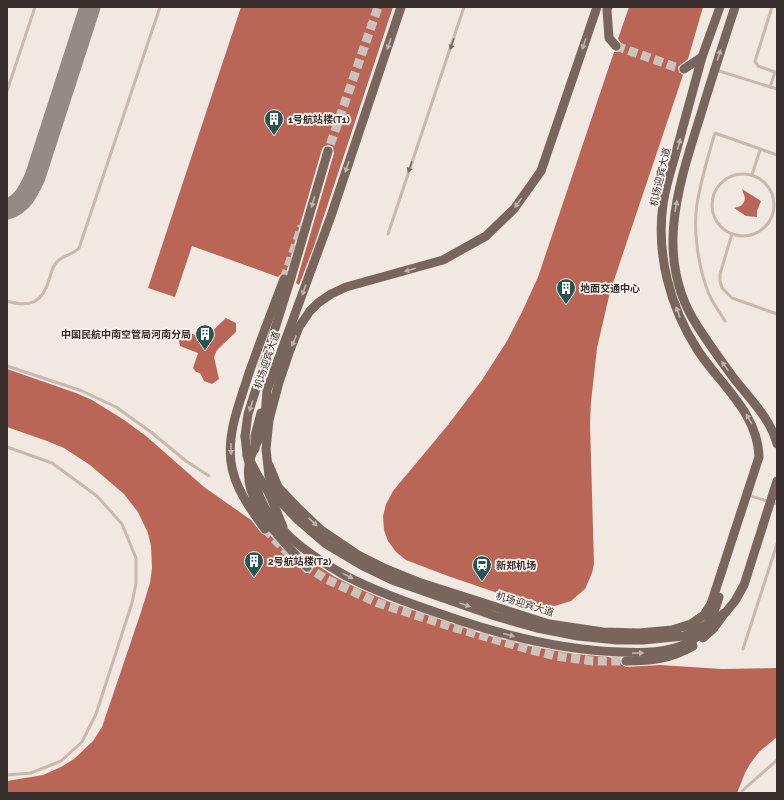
<svg xmlns="http://www.w3.org/2000/svg" width="784" height="800" viewBox="0 0 784 800" font-family="Raleway,'Noto Sans SC',sans-serif">
<rect width="100%" height="100%" fill="#f1e8e1"/>
<g fill="none" stroke-linecap="round" stroke-linejoin="round">
<path stroke="#948b86" stroke-width="21" d="M7 209C23 204 29 190 35 177L90 7"/>
</g>
<g fill="#ba6656">
<path d="M241 7H393L314 246 299 285 296 283 334 153 333 147 329 145 324 146 322 149 286 273 281 274 278 277 192 246 175 297 148 288Z"/>
<path d="M629 7H703L688 59 678 67 679 72 683 75 610 292 597 348 591 402 590 424 594 564 592 573 585 589 571 601 555 606 540 605 515 599 448 576 406 560 396 552 388 541 384 530 383 516 386 504 393 491 448 425 482 380 507 341 522 312 538 277 614 52H618L622 48V44L618 39Z"/>
<path d="M742 189 761 201 757 211V217L746 216 734 208 741 206 744 202 745 198Z"/>
<path d="M226 318 236 323V332L217 350 214 357 219 379 212 384 204 381 200 373 196 372 193 368 198 353 180 346 178 336 184 330 204 339Z"/>
<path d="M7 369 76 393 92 400 124 420 146 436 204 487 251 520 262 534 266 535 269 534 305 573H309L313 568V565L308 559 335 577 355 587 392 603 430 616 485 635 529 646 574 654 608 657 620 660 621 664 626 667 660 665 722 669 777 668V737L759 752 750 764 745 773 737 793H7V781L43 775 61 767 74 759 93 741 102 727 141 612 150 583 152 568 151 546 148 533 138 512 124 494 90 465 64 448 47 441 7 427Z"/>
</g>
<g fill="none" stroke-linecap="round" stroke-linejoin="round">
<g stroke="#ccc3bd" stroke-width="9" stroke-dasharray="9 4.5" stroke-linecap="butt">
<path d="M616 46 675 67 684 69"/>
<path d="M326 157 378 7"/>
<path d="M284 279 302 226"/>
<path d="M265 529 285 550 307 567 326 579 378 603 456 628 528 649 556 656 593 661H626"/>
</g>
<g stroke="#c9b8ae" stroke-width="3">
<path d="M716 70 777 89"/>
<path d="M770 87 775 72 758 66 755 61 772 7"/>
<path d="M7 91 35 7"/>
<circle cx="743" cy="205" r="31"/>
<path d="M752 175 760 150"/>
<path d="M388 234 464 7"/>
<path d="M732 234 720 274V281L722 288 732 298 777 314"/>
<path d="M7 301C30 308 42 303 49 280 51 274 52 267 56 263 62 255 73 255 79 248L160 7"/>
<path d="M725 321C719 311 710 300 707 289 698 264 693 230 697 204 701 180 708 156 715 133L777 155"/>
<path d="M7 366 82 391 116 407 151 432 186 461 209 476"/>
<path d="M7 447 52 463 97 496 122 524 136 558V583L132 603 96 714 82 742 61 761 31 773 7 775"/>
<path d="M748 495 777 504"/>
<path d="M743 649 777 544"/>
<path d="M742 793V791L777 760"/>
</g>
<g stroke="#78655e" stroke-width="9">
<path d="M608 7 607 10 609 38 616 46"/>
<path d="M735 7C723 44 711 80 700 117 678 187 653 259 698 327 710 345 723 364 736 381 752 401 771 420 777 444"/>
<path d="M684 69 702 57 720 7"/>
<path d="M541 171 597 7"/>
<path d="M264 431 267 390 331 216 401 7"/>
<path d="M245 436 247 455 258 476 269 493 281 499"/>
<path d="M255 449V436L261 413"/>
<path d="M247 455C251 472 258 499 269 514 274 520 279 526 285 532 302 550 325 564 346 576 377 592 411 604 444 615 501 635 559 650 620 652 644 653 667 653 688 643 706 633 714 615 719 597"/>
<path d="M269 465 278 487 299 509 321 530 358 555 386 569 418 582 549 624 603 632 639 633 672 630 691 624 704 615 711 604 759 457C758 412 719 384 697 349 670 307 656 254 663 204 666 184 673 164 678 145 686 116 694 87 702 57"/>
<path d="M269 493 283 527"/>
<path d="M265 529C251 510 234 487 231 462 227 432 240 402 249 373 260 342 272 310 284 279"/>
<path d="M703 638 713 629 724 614"/>
<path d="M626 661C652 661 670 659 693 646"/>
</g>
<g stroke="#78655e" stroke-width="9">
<path d="M541 171 514 209 486 236 443 260 346 287 331 294 318 303 310 311 299 327 290 350 279 382 269 420 266 449 269 476 277 498 296 518 326 544 361 565 392 580 495 616 537 628 578 636 617 640H643L684 636 712 622 726 612 735 601 744 585 777 481"/>
<path d="M266 425C260 438 251 450 249 465 243 504 283 541 307 567"/>
<path d="M245 436 248 414 290 281 328 151"/>
</g>
</g>
<defs><path id="oneway-solid" d="M-6-.8H1V-3.2L6.5 0L1 3.2V.8H-6Z"/></defs>
<g fill="#bfb3ad">
<use href="#oneway-solid" transform="translate(389 44) rotate(109)"/>
<use href="#oneway-solid" transform="translate(584 44) rotate(109)"/>
<use href="#oneway-solid" transform="translate(719 55) rotate(-72)"/>
<use href="#oneway-solid" transform="translate(679 144) rotate(-75)"/>
<use href="#oneway-solid" transform="translate(347 167) rotate(109)"/>
<use href="#oneway-solid" transform="translate(313 202) rotate(106)"/>
<use href="#oneway-solid" transform="translate(518 203) rotate(126)"/>
<use href="#oneway-solid" transform="translate(676 206) rotate(-80)"/>
<use href="#oneway-solid" transform="translate(410 270) rotate(164)"/>
<use href="#oneway-solid" transform="translate(304 290) rotate(110)"/>
<use href="#oneway-solid" transform="translate(678 312) rotate(-110)"/>
<use href="#oneway-solid" transform="translate(294 341) rotate(113)"/>
<use href="#oneway-solid" transform="translate(725 366) rotate(-126)"/>
<use href="#oneway-solid" transform="translate(251 406) rotate(107)"/>
<use href="#oneway-solid" transform="translate(749 419) rotate(-120)"/>
<use href="#oneway-solid" transform="translate(231 449) rotate(89)"/>
<use href="#oneway-solid" transform="translate(313 522) rotate(43)"/>
<use href="#oneway-solid" transform="translate(348 576) rotate(27)"/>
<use href="#oneway-solid" transform="translate(465 605) rotate(19)"/>
<use href="#oneway-solid" transform="translate(509 635) rotate(15)"/>
<use href="#oneway-solid" transform="translate(638 653) rotate(-1)"/>
</g>
<g fill="#796c66">
<use href="#oneway-solid" transform="translate(452 44) rotate(109)"/>
<use href="#oneway-solid" transform="translate(410 167) rotate(109)"/>
</g>
<defs>
<g id="building-pin" transform="scale(1)"><path d="M0 17L-7.5 6A9.5 9.5 0 1 1 7.5 6Z" fill="#255655" stroke="#f9f3ed"/><path d="M-4-6H4V6H1V3H-1V6H-4ZM-2.5-4.3h1.7v1.8h-1.7ZM.8-4.3h1.7v1.8H.8ZM-2.5-1h1.7V.8h-1.7ZM.8-1h1.7V.8H.8Z" fill="#fff"/></g>
<g id="station-pin" transform="scale(1)"><path d="M0 17L-7.5 6A9.5 9.5 0 1 1 7.5 6Z" fill="#255655" stroke="#f9f3ed"/><path d="M-3-6H3Q5-6 5-4V2Q5 4 3 4L4.5 6H3L1.5 4h-3L-3 6H-4.5L-3 4Q-5 4-5 2V-4Q-5-6-3-6ZM-3.5-4v3h7v-3ZM-3.5 1v1.5H-2V1ZM2 1v1.5H3.5V1Z" fill="#fff"/></g>
</defs>
<g fill-rule="evenodd">
<use href="#building-pin" x="274" y="119"/>
<use href="#building-pin" x="566" y="288"/>
<use href="#building-pin" x="205" y="334"/>
<use href="#building-pin" x="254" y="561"/>
<use href="#station-pin" x="482" y="565"/>
</g>
<g text-anchor="middle" dominant-baseline="central" stroke-width="3.5" stroke-linejoin="round" paint-order="stroke">
<g font-size="10" font-weight="bold" fill="#382e2c" stroke="#f9f3ed" text-anchor="start">
<text x="288" y="119">1号航站楼(T1)</text>
<text x="580" y="288">地面交通中心</text>
<text x="191" y="334" text-anchor="end">中国民航中南空管局河南分局</text>
<text x="268" y="561">2号航站楼(T2)</text>
<text x="496" y="565">新郑机场</text>
</g>
<g font-size="10" fill="#382e2c" stroke="#f9f3ed">
<text transform="translate(660 177) rotate(-77)">机场迎宾大道</text>
<text transform="translate(267 360) rotate(-71)">机场迎宾大道</text>
<text transform="translate(525 604) rotate(17)">机场迎宾大道</text>
</g>
</g>
<rect width="784" height="800" fill="none" stroke="#382e2c" stroke-width="16"/>
</svg>
